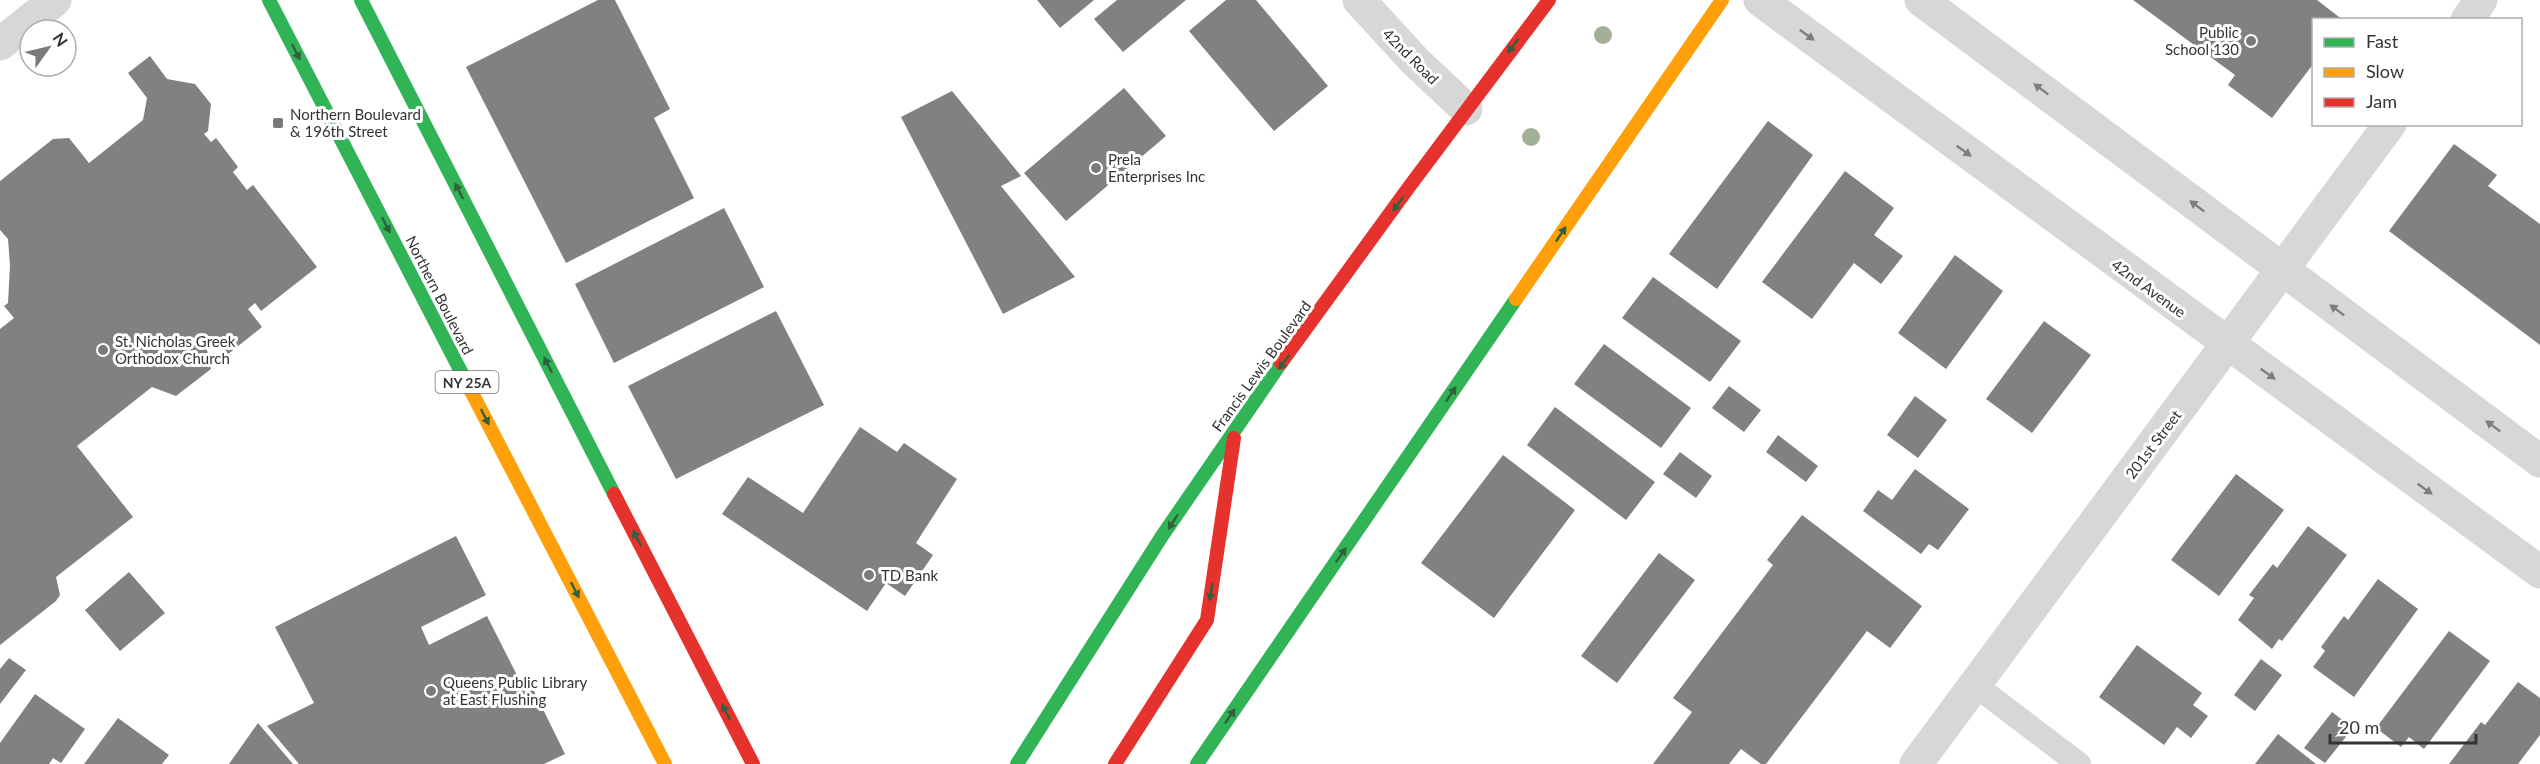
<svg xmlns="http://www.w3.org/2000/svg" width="2540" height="764" font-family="Lato,sans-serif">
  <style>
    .building { fill: #818181 }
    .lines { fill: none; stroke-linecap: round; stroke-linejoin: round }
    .lane { stroke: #d7d7d7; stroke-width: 24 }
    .street { stroke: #d7d7d7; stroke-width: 33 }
    .fast { stroke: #30b455; stroke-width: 14 }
    .slow { stroke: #ff9f0a; stroke-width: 14 }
    .jam { stroke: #e5322d; stroke-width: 14 }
    .tree { fill: #a2b095 }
    .oneway { fill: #7d7d7d }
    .oneway2 { fill: #32603f }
    .poi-dot { fill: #7a7a7a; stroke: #fff; stroke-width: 2 }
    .labels { text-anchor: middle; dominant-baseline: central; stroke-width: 6; stroke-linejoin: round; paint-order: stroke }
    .shield { fill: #fff; stroke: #707070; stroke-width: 1.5 }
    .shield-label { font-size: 14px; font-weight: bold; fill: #333 }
    .poi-label { font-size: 15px; fill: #333; stroke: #fff; text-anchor: start }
    .street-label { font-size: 15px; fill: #333; stroke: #fff }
  </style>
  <rect width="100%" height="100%" fill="#fff"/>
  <path class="building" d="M598,0H615L668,105L670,109L654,118L694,198L566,263L466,67Z
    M1037,0H1094L1060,28Z
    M1117,0H1186L1123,52L1094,19Z
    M1226,0H1256L1328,86L1274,131L1189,31Z
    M2133,0H2317L2343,20H2314V63L2272,118L2228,85L2235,75Z
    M150,56L167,79L195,84L211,104L208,131L204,134L211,142L216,138L238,167L233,172L247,190L253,185L317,267L261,311L255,303L248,309L262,327L227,355L214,339L206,345L211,369L176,396L152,387L77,446L133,517L56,577L60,595L56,601L0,645V329L14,318L4,306L8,303L10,265L8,239L0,230V181L53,139L69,138L89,163L143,120L147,98L128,73Z
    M1124,88L1166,136L1066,221L1024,173Z
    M952,91L1021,176L1001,186L1075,277L1003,314L901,117Z
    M1768,121L1813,155L1717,289L1669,254Z
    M2454,144L2497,175L2488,186L2540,224V345L2389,231Z
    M1845,171L1894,208L1874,235L1903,256L1881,284L1854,263L1812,319L1762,282Z
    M724,208L764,287L614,363L575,284Z
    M1955,255L2003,291L1946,369L1898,333Z
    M1653,277L1741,341L1710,382L1622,318Z
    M776,311L824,405L676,479L628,386Z
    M2044,321L2091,355L2032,433L1986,399Z
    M1604,344L1691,408L1661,448L1574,384Z
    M1729,386L1761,410L1744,432L1712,408Z
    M1915,396L1947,420L1918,458L1887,435Z
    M1555,407L1655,482L1626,520L1527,445Z
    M860,427L897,452L904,443L957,479L916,543L933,555L905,596L886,583L867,611L722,514L748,477L803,513Z
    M1778,435L1818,466L1806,482L1766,452Z
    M1680,452L1712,476L1696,498L1663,474Z
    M1503,455L1575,510L1494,618L1421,563Z
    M1915,469L1969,509L1938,550L1929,544L1921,554L1863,511L1878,490L1892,500Z
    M2236,474L2284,510L2219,596L2171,560Z
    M1802,515L1922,606L1890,648L1867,631L1766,764H1761L1741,749L1729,764H1653L1692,712L1673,698L1773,565L1767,560Z
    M2308,526L2347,555L2282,641L2279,639L2272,649L2238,620L2254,598L2249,595L2273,564L2277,568Z
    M456,536L486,595L421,627L429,645L487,616L526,693L533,689L565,754L544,764H299L267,726L314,703L275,627Z
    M1659,553L1695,580L1617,683L1581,656Z
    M129,572L165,613L120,651L85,610Z
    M2378,579L2418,609L2354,697L2313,667L2325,651L2321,647L2344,616L2348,620Z
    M2449,631L2490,661L2424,749L2409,737L2401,747L2376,728Z
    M2137,645L2202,693L2193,705L2208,716L2191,738L2177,727L2164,745L2099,697Z
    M9,658L26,670L0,704V669Z
    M2261,659L2282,675L2255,711L2234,695Z
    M2518,682L2540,698V735L2518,764H2449L2481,722L2485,725Z
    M35,694L85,729L61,763L53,758L49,764H0V743Z
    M2332,712L2353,728L2325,763L2304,748Z
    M118,718L169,755L162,764H84Z
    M258,723L293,764H229Z
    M2278,734L2316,764H2255Z"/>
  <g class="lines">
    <path class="lane" d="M1975,685L2079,764"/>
    <path class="street" d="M1359,0L1415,61L1466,109
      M1760,0L2540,572
      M1921,0L2540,461
      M2467,20L2481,0
      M0,44L55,0
      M1916,764L2390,124"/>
    <path class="fast" d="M269,0L471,391
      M361,0L614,494
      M1017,764L1162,536L1281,363
      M1197,764L1516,299"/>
    <path class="slow" d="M1516,299L1722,0
      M471,391L665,764"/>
    <path class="jam" d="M1281,363L1409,187L1549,0
      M614,494L753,764
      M1115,764L1207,620L1234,438"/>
  </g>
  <g class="tree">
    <circle cx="1603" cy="35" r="9"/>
    <circle cx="1531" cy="137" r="9"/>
  </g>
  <defs><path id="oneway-solid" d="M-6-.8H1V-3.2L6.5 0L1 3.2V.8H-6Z" transform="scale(1.5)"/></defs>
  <g class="oneway">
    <use href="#oneway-solid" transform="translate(1807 35) rotate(36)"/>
    <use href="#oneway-solid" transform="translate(2041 89) rotate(-143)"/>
    <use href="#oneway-solid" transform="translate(1964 151) rotate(36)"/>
    <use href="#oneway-solid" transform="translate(2197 206) rotate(-143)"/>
    <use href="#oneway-solid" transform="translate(2337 310) rotate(-143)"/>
    <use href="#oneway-solid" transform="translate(2268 374) rotate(36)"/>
    <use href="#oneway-solid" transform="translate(2493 426) rotate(-143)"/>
    <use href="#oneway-solid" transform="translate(2425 489) rotate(36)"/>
  </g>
  <g class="oneway2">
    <use href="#oneway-solid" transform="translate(1513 46) rotate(127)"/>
    <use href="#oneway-solid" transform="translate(296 52) rotate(63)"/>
    <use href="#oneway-solid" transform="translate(459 191) rotate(-117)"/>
    <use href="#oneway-solid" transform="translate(1398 204) rotate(126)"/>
    <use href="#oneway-solid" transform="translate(386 225) rotate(63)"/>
    <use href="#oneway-solid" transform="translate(1561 234) rotate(-56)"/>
    <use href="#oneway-solid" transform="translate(1284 362) rotate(126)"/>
    <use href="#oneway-solid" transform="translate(548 365) rotate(-117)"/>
    <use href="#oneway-solid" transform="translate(1451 394) rotate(-56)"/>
    <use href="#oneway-solid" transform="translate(485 417) rotate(63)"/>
    <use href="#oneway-solid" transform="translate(1173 522) rotate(123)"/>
    <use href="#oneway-solid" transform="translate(637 538) rotate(-117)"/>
    <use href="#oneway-solid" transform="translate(1341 555) rotate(-55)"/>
    <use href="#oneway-solid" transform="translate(575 590) rotate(63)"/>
    <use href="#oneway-solid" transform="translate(1211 592) rotate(99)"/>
    <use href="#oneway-solid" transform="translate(726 712) rotate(-117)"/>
    <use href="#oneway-solid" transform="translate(1230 716) rotate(-56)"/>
  </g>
  <g class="poi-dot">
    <circle cx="2251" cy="41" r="6"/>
    <rect x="272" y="117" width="12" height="12" rx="3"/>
    <circle cx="1096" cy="168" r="6"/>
    <circle cx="103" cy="350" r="6"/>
    <circle cx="869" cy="575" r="6"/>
    <circle cx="431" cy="691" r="6"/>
  </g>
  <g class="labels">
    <rect class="shield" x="435.5" y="371" width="63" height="22" rx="4.5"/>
    <g class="shield-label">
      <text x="467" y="382">NY 25A</text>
    </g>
    <g class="poi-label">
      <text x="2239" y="32" text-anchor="end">Public<tspan x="2239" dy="17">School 130</tspan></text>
      <text x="290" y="114">Northern Boulevard<tspan x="290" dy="17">&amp; 196th Street</tspan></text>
      <text x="1108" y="159">Prela<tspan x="1108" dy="17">Enterprises Inc</tspan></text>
      <text x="115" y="341">St. Nicholas Greek<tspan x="115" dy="17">Orthodox Church</tspan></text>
      <text x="881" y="575">TD Bank</text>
      <text x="443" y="682">Queens Public Library<tspan x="443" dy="17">at East Flushing</tspan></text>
    </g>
    <g class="street-label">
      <text transform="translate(1411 56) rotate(45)">42nd Road</text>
      <text transform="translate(2149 288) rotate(36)">42nd Avenue</text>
      <text transform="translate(440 295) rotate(63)">Northern Boulevard</text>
      <text transform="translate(1261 366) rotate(-54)">Francis Lewis Boulevard</text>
      <text transform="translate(2153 444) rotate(-53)">201st Street</text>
    </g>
  </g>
  <rect x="2312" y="18" width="210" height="108" fill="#ffffff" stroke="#adadad" stroke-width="1.5"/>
  <rect x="2324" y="38" width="30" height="9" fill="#30b455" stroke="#adadad" stroke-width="1.5"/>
  <text x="2366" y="48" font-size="18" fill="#333333">Fast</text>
  <rect x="2324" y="68" width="30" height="9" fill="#ff9f0a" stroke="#adadad" stroke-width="1.5"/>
  <text x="2366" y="78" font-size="18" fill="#333333">Slow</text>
  <rect x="2324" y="98" width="30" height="9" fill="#e5322d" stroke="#adadad" stroke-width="1.5"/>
  <text x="2366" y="108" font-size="18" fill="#333333">Jam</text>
  <g transform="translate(48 48) rotate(56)"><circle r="28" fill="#ffffff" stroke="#adadad" stroke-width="1.5"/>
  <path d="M0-4.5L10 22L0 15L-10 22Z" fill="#7a7a7a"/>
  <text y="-9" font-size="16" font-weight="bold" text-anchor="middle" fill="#333333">N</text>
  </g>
  <path d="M2330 734v9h146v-9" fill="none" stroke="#333333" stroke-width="3"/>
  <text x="2339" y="734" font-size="18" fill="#333333" stroke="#ffffff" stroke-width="4.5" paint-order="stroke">20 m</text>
</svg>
